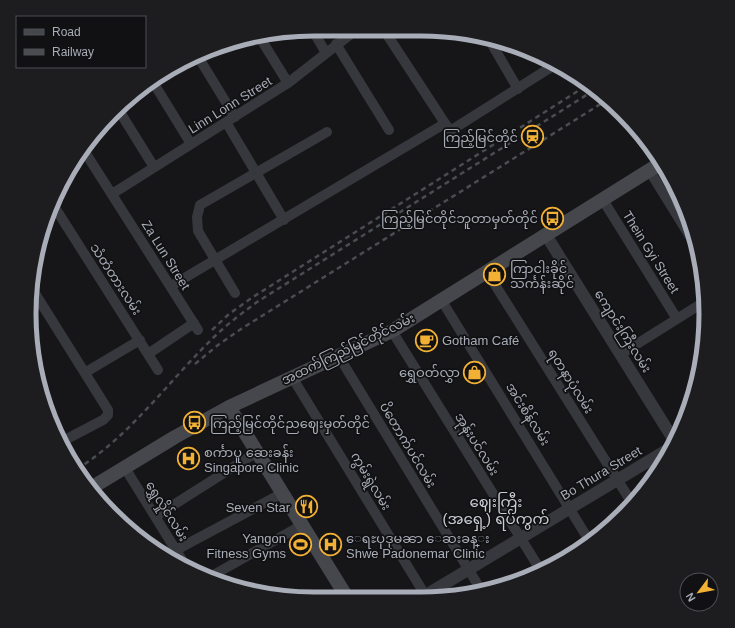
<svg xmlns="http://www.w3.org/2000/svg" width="735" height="628" font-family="Helvetica,'Noto Sans Myanmar',sans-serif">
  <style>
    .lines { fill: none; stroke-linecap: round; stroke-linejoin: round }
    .minor { stroke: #37383d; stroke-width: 10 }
    .tertiary { stroke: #37383d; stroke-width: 12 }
    .secondary { stroke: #45474d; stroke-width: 14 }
    .rail { stroke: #4a4c52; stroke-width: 2.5; stroke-dasharray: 5 4; stroke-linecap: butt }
    .labels { text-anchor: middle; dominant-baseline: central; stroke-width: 3.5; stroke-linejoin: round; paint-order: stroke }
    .street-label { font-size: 13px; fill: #a8adb8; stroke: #111113 }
    .poi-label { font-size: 13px; fill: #a8adb8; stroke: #111113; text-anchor: end }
    .quarter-label { font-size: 15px; fill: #c9ccd4; stroke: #111113 }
    .rim { fill: none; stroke: #a8adb8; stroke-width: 5 }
  </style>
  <rect width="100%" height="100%" fill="#161618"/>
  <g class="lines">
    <path class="minor" d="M312,29L326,53
      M384,30L450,131L556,64
      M259,36L288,83
      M490,41L518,89
      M336,44L389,130
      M197,55L235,117
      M153,82L191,144
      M118,109L154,167
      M226,122L284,220
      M83,149L198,330
      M649,170L696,246
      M112,194L288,83L356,30
      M603,200L677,319
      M52,203L158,370
      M487,272L632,503
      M171,286L444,124
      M31,287L108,410V415L103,420L61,442
      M235,293L198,231L197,217L200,205L327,132
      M442,301L590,542
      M392,331L541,571
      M148,354L194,323
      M621,354L704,302
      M338,355L481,590
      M86,372L140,340
      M292,377L427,598
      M125,468L187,568
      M156,516L257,452
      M176,550L283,493
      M208,578L302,525"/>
    <path class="tertiary" d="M546,235L675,442
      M421,598L672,447"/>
    <path class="secondary" d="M229,407L348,599
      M91,488L175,437L229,407L392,331L661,163"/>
    <path class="rail" d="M212,330L229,314L253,297L589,84
      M195,364L218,345L241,329L607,100
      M77,469C130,436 168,382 212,339C226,325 241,314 257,302L596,89"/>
  </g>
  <defs>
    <symbol id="station-ring" viewBox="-11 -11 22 22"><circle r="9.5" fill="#111113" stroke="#f2b134" stroke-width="1.5"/><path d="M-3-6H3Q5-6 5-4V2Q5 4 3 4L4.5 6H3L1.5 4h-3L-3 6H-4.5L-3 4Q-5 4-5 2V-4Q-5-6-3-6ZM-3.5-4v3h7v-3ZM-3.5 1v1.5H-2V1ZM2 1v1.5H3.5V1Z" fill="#f2b134"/></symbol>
    <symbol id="bus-ring" viewBox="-11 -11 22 22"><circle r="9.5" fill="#111113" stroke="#f2b134" stroke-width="1.5"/><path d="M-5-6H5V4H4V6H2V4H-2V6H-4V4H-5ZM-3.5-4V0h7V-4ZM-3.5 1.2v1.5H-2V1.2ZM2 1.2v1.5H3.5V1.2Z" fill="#f2b134"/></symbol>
    <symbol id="shop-ring" viewBox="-11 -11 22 22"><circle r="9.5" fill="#111113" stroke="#f2b134" stroke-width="1.5"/><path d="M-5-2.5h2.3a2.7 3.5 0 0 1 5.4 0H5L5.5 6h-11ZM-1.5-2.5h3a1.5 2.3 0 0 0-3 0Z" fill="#f2b134"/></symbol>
    <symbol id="cafe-ring" viewBox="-11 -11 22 22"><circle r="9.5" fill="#111113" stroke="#f2b134" stroke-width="1.5"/><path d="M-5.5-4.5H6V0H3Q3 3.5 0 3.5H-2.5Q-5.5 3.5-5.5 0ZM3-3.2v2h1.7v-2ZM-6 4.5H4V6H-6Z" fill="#f2b134"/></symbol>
    <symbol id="hospital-ring" viewBox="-11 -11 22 22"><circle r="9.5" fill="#111113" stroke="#f2b134" stroke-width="1.5"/><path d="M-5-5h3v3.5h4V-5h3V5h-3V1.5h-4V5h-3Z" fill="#f2b134"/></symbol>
    <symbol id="restaurant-ring" viewBox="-11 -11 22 22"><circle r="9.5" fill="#111113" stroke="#f2b134" stroke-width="1.5"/><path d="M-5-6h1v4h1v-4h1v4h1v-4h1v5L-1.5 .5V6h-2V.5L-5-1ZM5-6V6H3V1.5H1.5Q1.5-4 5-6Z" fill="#f2b134"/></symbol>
    <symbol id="stadium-ring" viewBox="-11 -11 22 22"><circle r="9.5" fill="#111113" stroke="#f2b134" stroke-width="1.5"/><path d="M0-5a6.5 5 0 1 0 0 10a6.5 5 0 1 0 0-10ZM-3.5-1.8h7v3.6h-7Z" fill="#f2b134"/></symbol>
  </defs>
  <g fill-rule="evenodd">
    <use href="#station-ring" x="520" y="124" width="25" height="25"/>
    <use href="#bus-ring" x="540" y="206" width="25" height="25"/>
    <use href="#shop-ring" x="482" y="262" width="25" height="25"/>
    <use href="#cafe-ring" x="414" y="328" width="25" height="25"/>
    <use href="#shop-ring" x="462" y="360" width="25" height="25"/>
    <use href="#bus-ring" x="182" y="410" width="25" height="25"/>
    <use href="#hospital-ring" x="176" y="446" width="25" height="25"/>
    <use href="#restaurant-ring" x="294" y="494" width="25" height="25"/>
    <use href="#stadium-ring" x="288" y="532" width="25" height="25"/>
    <use href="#hospital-ring" x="318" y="532" width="25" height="25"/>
  </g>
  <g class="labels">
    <g class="street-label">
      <text transform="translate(230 105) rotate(-32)">Linn Lonn Street</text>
      <text transform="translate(651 252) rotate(58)">Thein Gyi Street</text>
      <text transform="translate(166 255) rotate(58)">Za Lun Street</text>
      <text transform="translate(116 279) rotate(57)">သံတံတားလမ်း</text>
      <text transform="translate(623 331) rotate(58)">ကျောင်းကြီးလမ်း</text>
      <text transform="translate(348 349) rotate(-26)">အထက်ကြည်မြင်တိုင်လမ်း</text>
      <text transform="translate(571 381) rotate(58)">ရတနာပုံလမ်း</text>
      <text transform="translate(528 414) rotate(58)">အင်းစိန်လမ်း</text>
      <text transform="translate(477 444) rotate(58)">အုန်းပင်လမ်း</text>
      <text transform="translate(408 445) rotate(59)">ပိတောက်ပင်လမ်း</text>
      <text transform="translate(601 473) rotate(-31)">Bo Thura Street</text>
      <text transform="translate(371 481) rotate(59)">ကွမ်းရွဲလမ်း</text>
      <text transform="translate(167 511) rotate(58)">ရွှေလှိုင်လမ်း</text>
    </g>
    <g class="poi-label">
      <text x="518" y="137">ကြည့်မြင်တိုင်</text>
      <text x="538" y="218">ကြည့်မြင်တိုင်ဘူတာမှတ်တိုင်</text>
      <text x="510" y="268" text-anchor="start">ကြာငါးခိုင်<tspan x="510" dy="15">သင်္ကန်းဆိုင်</tspan></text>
      <text x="442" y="340" text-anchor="start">Gotham Café</text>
      <text x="460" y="372">ရွှေဝတ်လွှာ</text>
      <text x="210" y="423" text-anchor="start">ကြည့်မြင်တိုင်ညဈေးမှတ်တိုင်</text>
      <text x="204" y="452" text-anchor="start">စင်္ကာပူ ဆေးခန်း<tspan x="204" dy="15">Singapore Clinic</tspan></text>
      <text x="290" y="507">Seven Star</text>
      <text x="286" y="538">Yangon<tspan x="286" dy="15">Fitness Gyms</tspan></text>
      <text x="346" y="538" text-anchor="start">ေရႊပုဒုမၼာ ေဆးခန္း<tspan x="346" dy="15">Shwe Padonemar Clinic</tspan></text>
    </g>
    <g class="quarter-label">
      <text x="496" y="501">ဈေးကြီး<tspan x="496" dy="17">(အရှေ့) ရပ်ကွက်</tspan></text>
    </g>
  </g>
  <path d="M0 0H735V628H0ZM314 36H421A278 278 0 0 1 699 314V314A278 278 0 0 1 421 592H314A278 278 0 0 1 36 314V314A278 278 0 0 1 314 36Z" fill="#1d1d20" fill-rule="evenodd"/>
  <path class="rim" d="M314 36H421A278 278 0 0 1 699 314V314A278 278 0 0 1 421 592H314A278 278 0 0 1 36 314V314A278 278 0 0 1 314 36Z"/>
  <rect x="16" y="16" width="130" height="52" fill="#111113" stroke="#4d4f55"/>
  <rect x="24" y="29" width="20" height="6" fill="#45474d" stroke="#4d4f55"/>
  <text x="52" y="36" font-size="12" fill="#a8adb8">Road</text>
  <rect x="24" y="49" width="20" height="6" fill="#4a4c52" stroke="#4d4f55"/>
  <text x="52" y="56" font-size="12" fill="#a8adb8">Railway</text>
  <g transform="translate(699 592) rotate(238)"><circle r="19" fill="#111113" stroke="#4d4f55"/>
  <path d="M0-3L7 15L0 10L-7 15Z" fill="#f2b134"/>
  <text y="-6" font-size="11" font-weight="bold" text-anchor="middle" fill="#a8adb8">N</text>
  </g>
</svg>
